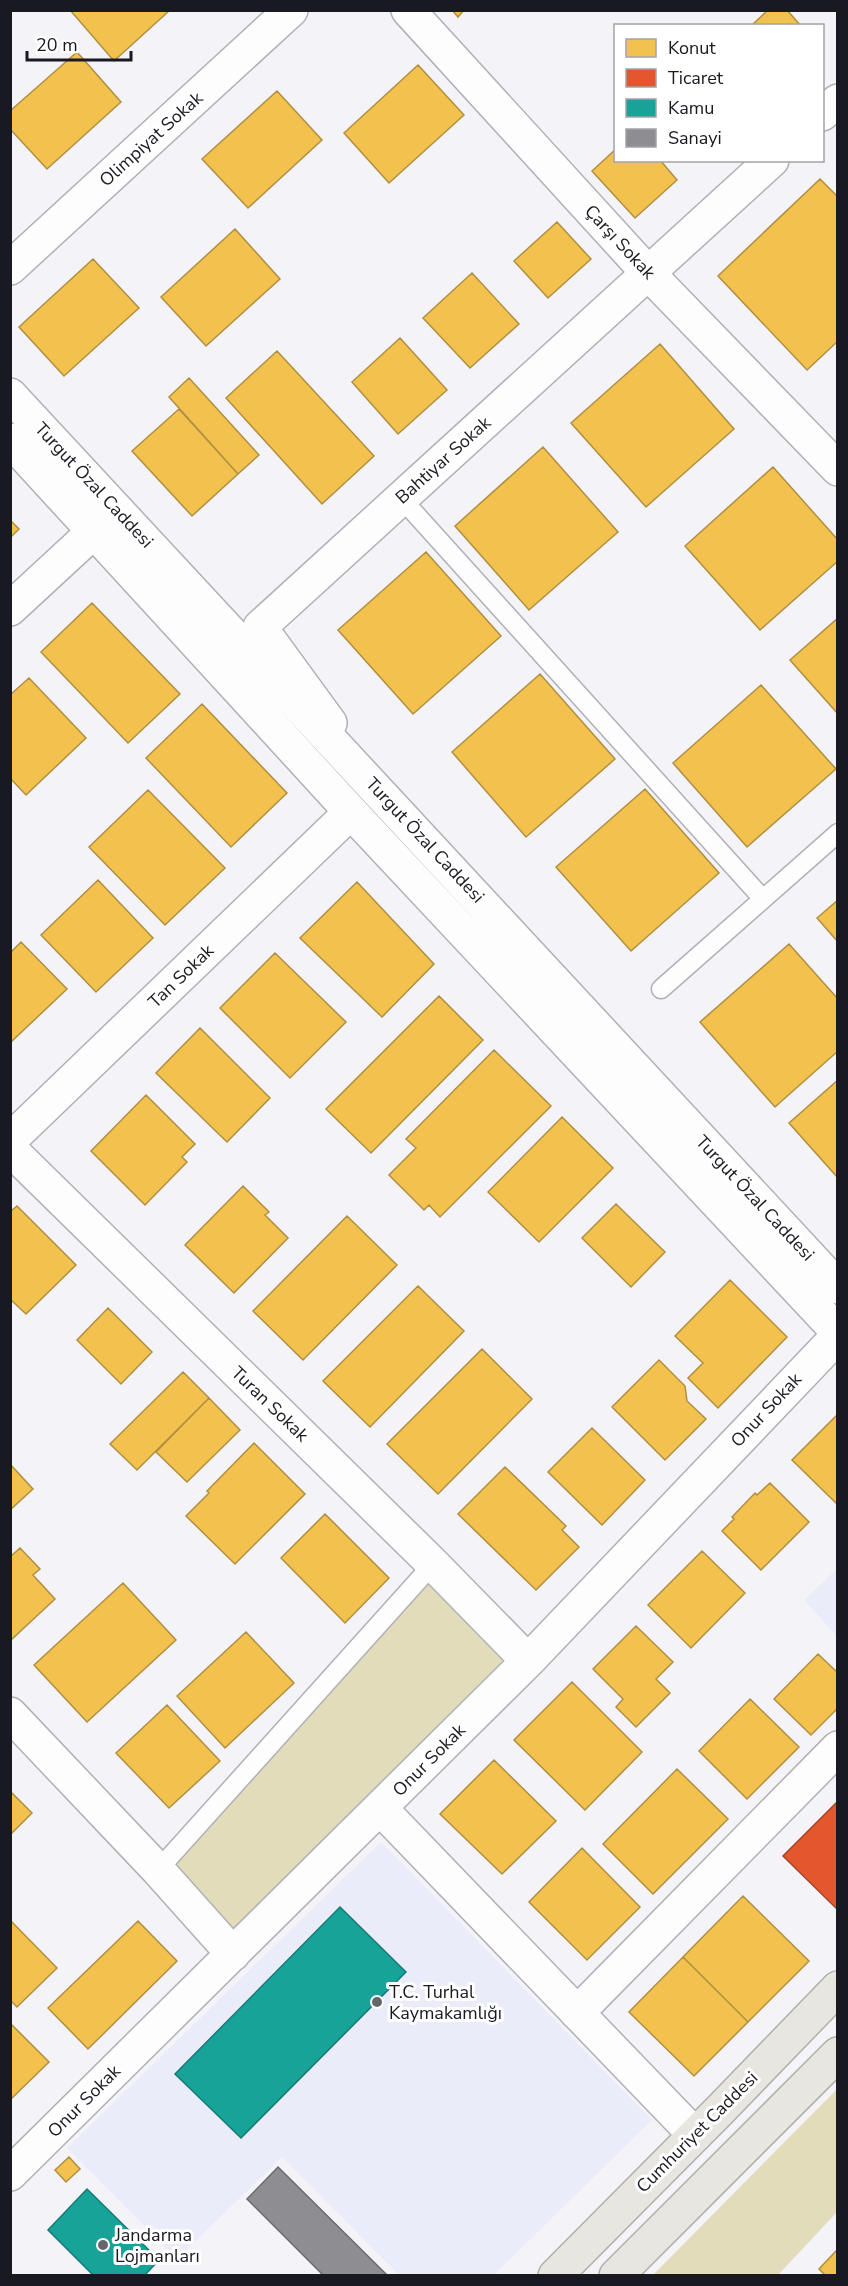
<svg xmlns="http://www.w3.org/2000/svg" width="848" height="2286" font-family="'Nunito Sans',sans-serif">
  <style>
    .built { fill: #ebecfa }
    .green { fill: #e2dcba }
    .homes { fill: #f2c14e; stroke: #b18f41; stroke-width: 1.5 }
    .shops { fill: #e4572e; stroke: #a7442a; stroke-width: 1.5 }
    .public { fill: #17a398; stroke: #187a75; stroke-width: 1.5 }
    .industry { fill: #8d8d92; stroke: #6a6a70; stroke-width: 1.5 }
    .lines { fill: none; stroke-linecap: round; stroke-linejoin: round }
    .service-casing { stroke: #b0b0b7; stroke-width: 21 }
    .minor-casing { stroke: #b0b0b7; stroke-width: 36 }
    .tertiary-casing { stroke: #b0b0b7; stroke-width: 36 }
    .trunk-casing { stroke: #b1afa8; stroke-width: 36 }
    .service { stroke: #fdfdfe; stroke-width: 18 }
    .minor { stroke: #fdfdfe; stroke-width: 33 }
    .tertiary { stroke: #fdfdfe; stroke-width: 33 }
    .trunk { stroke: #e8e6e0; stroke-width: 33 }
    .poi-dot { fill: #65656d; stroke: #fff; stroke-width: 2 }
    .labels { text-anchor: middle; dominant-baseline: central; stroke-width: 6; stroke-linejoin: round; paint-order: stroke }
    .street-label { font-size: 18px; fill: #191922; stroke: #fff }
    .poi-label { font-size: 18px; fill: #191922; stroke: #fff; text-anchor: start }
  </style>
  <rect width="100%" height="100%" fill="#f3f3f8"/>
  <path class="built" d="M837,1569V1636L804,1600Z
    M381,1842L652,2120L493,2276L399,2275L282,2157L177,2259L67,2148Z"/>
  <path class="green" d="M433,1564L528,1661L233,1954L158,1870Z
    M837,2089V2212L778,2275H653Z"/>
  <path class="homes" d="M70,10H170L114,61Z
    M452,10H464L458,17Z
    M768,10H787L801,26H751Z
    M77,52L121,102L47,169L10,129V111Z
    M418,65L464,115L389,183L344,133Z
    M277,91L322,140L248,208L202,159Z
    M616,149V160H660L677,180L635,218L592,171Z
    M820,179L838,197V341L807,370L718,276Z
    M557,222L591,259L548,298L514,261Z
    M235,229L280,279L206,346L161,297Z
    M93,259L139,308L64,376L19,327Z
    M472,273L519,324L470,368L423,318Z
    M400,338L447,390L398,434L352,382Z
    M660,344L734,429L646,507L571,423Z
    M277,351L374,456L322,504L226,398Z
    M189,378L259,455L238,474L169,397Z
    M179,409L238,474L192,516L132,451Z
    M543,447L618,532L529,610L455,526Z
    M773,467L838,540V561L760,630L685,546Z
    M10,520L19,529L10,538Z
    M426,552L501,636L413,714L338,630Z
    M92,603L180,694L128,743L41,652Z
    M838,618V714L790,660Z
    M540,674L615,759L526,837L452,752Z
    M29,678L86,738L26,795L10,778V695Z
    M761,685L836,769L747,847L673,763Z
    M202,704L287,793L231,847L146,758Z
    M645,789L719,873L631,951L556,867Z
    M148,790L225,868L165,925L89,847Z
    M98,880L153,938L96,992L41,935Z
    M357,882L434,964L382,1017L300,938Z
    M838,900V942L817,918Z
    M21,942L67,989L11,1042L10,953Z
    M789,944L838,999V1051L775,1107L700,1022Z
    M275,953L346,1022L290,1078L220,1008Z
    M439,996L483,1040L371,1153L326,1109Z
    M200,1028L270,1098L227,1142L156,1073Z
    M494,1050L551,1106L440,1217L429,1205L424,1210L389,1175L416,1148L406,1139Z
    M838,1080V1178L789,1123Z
    M146,1095L195,1144L182,1157L187,1162L145,1205L91,1151Z
    M562,1117L613,1168L539,1242L488,1192Z
    M243,1186L269,1212L265,1215L288,1238L234,1293L185,1245Z
    M616,1204L665,1252L631,1287L582,1238Z
    M17,1206L76,1265L26,1314L10,1299V1212Z
    M347,1216L397,1265L303,1360L253,1311Z
    M730,1280L787,1337L718,1408L688,1378L703,1363L675,1336Z
    M418,1286L464,1331L370,1427L323,1381Z
    M108,1308L152,1352L121,1384L77,1340Z
    M482,1349L532,1399L438,1494L387,1444Z
    M659,1360L685,1386L687,1401L706,1419L665,1460L612,1407Z
    M183,1372L209,1398L137,1470L110,1444Z
    M209,1398L240,1430L187,1482L156,1452Z
    M837,1415H838V1505L792,1460Z
    M592,1428L645,1480L602,1525L548,1472Z
    M254,1443L305,1494L235,1564L186,1516L209,1493L207,1491Z
    M10,1464L33,1489L10,1510Z
    M505,1467L566,1526L562,1530L579,1547L536,1590L458,1514Z
    M770,1483L809,1522L761,1570L722,1531L734,1519L732,1517L755,1493L757,1495Z
    M325,1514L389,1578L345,1623L281,1558Z
    M20,1548L40,1569L33,1575L55,1599L11,1640L10,1557Z
    M702,1551L745,1593L691,1648L648,1605Z
    M123,1583L176,1640L87,1722L34,1665Z
    M636,1626L673,1662L656,1679L670,1693L636,1727L616,1707L623,1699L593,1669Z
    M246,1632L294,1683L225,1748L177,1696Z
    M818,1654L838,1673V1708L811,1735L774,1699Z
    M572,1682L642,1752L585,1810L514,1740Z
    M750,1699L799,1747L747,1799L699,1751Z
    M167,1705L220,1761L169,1808L116,1753Z
    M494,1760L556,1821L502,1874L440,1814Z
    M677,1769L728,1819L653,1894L603,1844Z
    M10,1791L32,1813L10,1835Z
    M582,1848L640,1907L587,1960L529,1902Z
    M743,1896L809,1961L748,2022L683,1957Z
    M10,1920L57,1968L17,2007L10,2000Z
    M138,1921L177,1961L88,2049L48,2008Z
    M683,1957L748,2022L694,2076L629,2012Z
    M10,2023L49,2062L10,2100Z
    M69,2157L80,2169L66,2182L55,2170Z
    M838,2249V2276H826L819,2269Z"/>
  <path class="shops" d="M838,1801V1910L783,1856Z"/>
  <path class="public" d="M340,1907L406,1972L241,2138L175,2074Z
    M87,2189L159,2260L144,2276H94L48,2230Z"/>
  <path class="industry" d="M278,2167L388,2276H324L247,2199Z"/>
  <g class="lines">
    <defs>
      <path id="service" d="M401,498L763,899
        M661,989L838,833
        M158,1870L433,1564"/>
      <path id="minor" d="M408,10L648,273L838,469
        M822,114L838,101
        M10,268L291,10
        M10,609L116,511
        M330,723L260,627L772,160
        M10,1140L351,812
        M10,1149L433,1564L528,1661
        M10,1714L158,1870L233,1954
        M380,1808L695,2135
        M577,2013L838,1748
        M10,2174L528,1661L838,1336"/>
      <path id="tertiary" d="M10,395L838,1287
        M10,440L351,812L838,1332"/>
      <path id="trunk" d="M555,2276L720,2110L838,1988
        M616,2276L838,2054"/>
    </defs>
    <use href="#service" class="service-casing"/>
    <use href="#minor" class="minor-casing"/>
    <use href="#tertiary" class="tertiary-casing"/>
    <use href="#trunk" class="trunk-casing"/>
    <use href="#service" class="service"/>
    <use href="#minor" class="minor"/>
    <use href="#tertiary" class="tertiary"/>
    <use href="#trunk" class="trunk"/>
  </g>
  <g class="poi-dot">
    <circle cx="377" cy="2002" r="6"/>
    <circle cx="103" cy="2245" r="6"/>
  </g>
  <g class="labels">
    <g class="street-label">
      <text transform="translate(151 139) rotate(-42)">Olimpiyat Sokak</text>
      <text transform="translate(620 242) rotate(47)">Çarşı Sokak</text>
      <text transform="translate(443 460) rotate(-42)">Bahtiyar Sokak</text>
      <text transform="translate(94 485) rotate(47)">Turgut Özal Caddesi</text>
      <text transform="translate(425 840) rotate(47)">Turgut Özal Caddesi</text>
      <text transform="translate(181 976) rotate(-44)">Tan Sokak</text>
      <text transform="translate(755 1198) rotate(47)">Turgut Özal Caddesi</text>
      <text transform="translate(270 1404) rotate(44)">Turan Sokak</text>
      <text transform="translate(766 1410) rotate(-47)">Onur Sokak</text>
      <text transform="translate(429 1760) rotate(-45)">Onur Sokak</text>
      <text transform="translate(84 2101) rotate(-45)">Onur Sokak</text>
      <text transform="translate(697 2132) rotate(-45)">Cumhuriyet Caddesi</text>
    </g>
    <g class="poi-label">
      <text x="389" y="1992">T.C. Turhal<tspan x="389" dy="21">Kaymakamlığı</tspan></text>
      <text x="115" y="2235">Jandarma<tspan x="115" dy="21">Lojmanları</tspan></text>
    </g>
  </g>
  <rect width="848" height="2286" fill="none" stroke="#191922" stroke-width="24"/>
  <rect x="614" y="24" width="210" height="138" fill="#ffffff" stroke="#a3a3a7" stroke-width="1.5"/>
  <rect x="626" y="39" width="30" height="18" fill="#f2c14e" stroke="#a3a3a7" stroke-width="1.5"/>
  <text x="668" y="54" font-size="18" fill="#191922">Konut</text>
  <rect x="626" y="69" width="30" height="18" fill="#e4572e" stroke="#a3a3a7" stroke-width="1.5"/>
  <text x="668" y="84" font-size="18" fill="#191922">Ticaret</text>
  <rect x="626" y="99" width="30" height="18" fill="#17a398" stroke="#a3a3a7" stroke-width="1.5"/>
  <text x="668" y="114" font-size="18" fill="#191922">Kamu</text>
  <rect x="626" y="129" width="30" height="18" fill="#8d8d92" stroke="#a3a3a7" stroke-width="1.5"/>
  <text x="668" y="144" font-size="18" fill="#191922">Sanayi</text>
  <path d="M27 51v9h104v-9" fill="none" stroke="#191922" stroke-width="3"/>
  <text x="36" y="51" font-size="18" fill="#191922" stroke="#ffffff" stroke-width="4.5" paint-order="stroke">20 m</text>
</svg>
